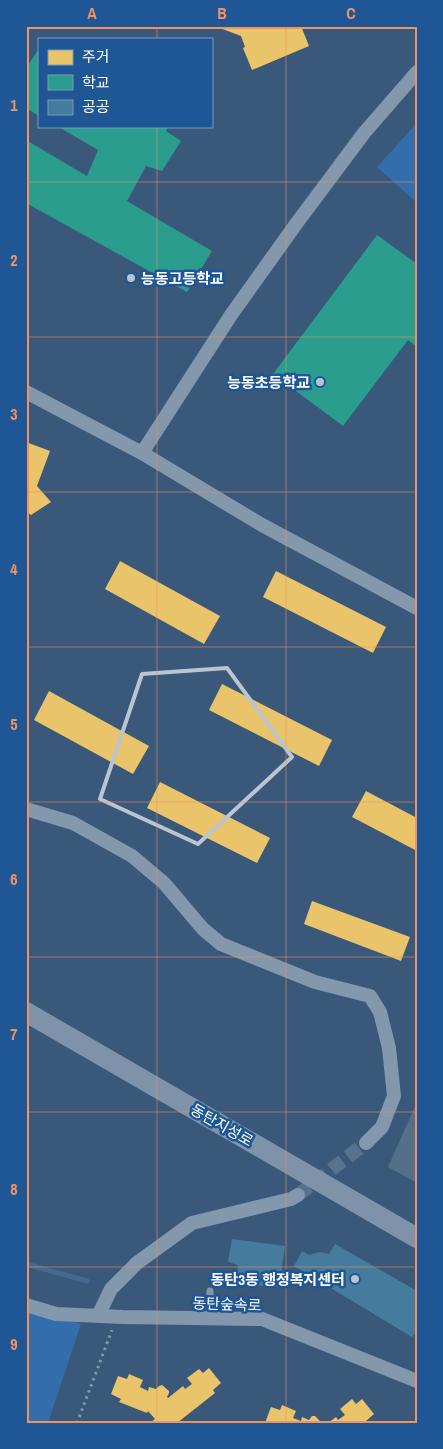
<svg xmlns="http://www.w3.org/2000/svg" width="443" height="1449" font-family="'Archivo Narrow','Noto Sans KR',sans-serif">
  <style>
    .green { fill: #346dab }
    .homes { fill: #e9c46a }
    .schools { fill: #2a9d8f }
    .public { fill: #457b9d }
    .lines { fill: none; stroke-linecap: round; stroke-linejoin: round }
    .stream { stroke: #446995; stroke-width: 5 }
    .building { fill: #566f89 }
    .street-tunnel { stroke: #58718e; stroke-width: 14; stroke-dasharray: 14 7; stroke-linecap: butt }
    .path { stroke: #8397ad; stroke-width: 3; stroke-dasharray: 2.5 4; stroke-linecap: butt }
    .lane { stroke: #8397ad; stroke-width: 7 }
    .street { stroke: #8397ad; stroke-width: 14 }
    .secondary { stroke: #7e93a9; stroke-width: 20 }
    .marked { fill: none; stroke: #bac5d0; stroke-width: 4; stroke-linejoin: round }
    .grid { fill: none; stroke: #f09361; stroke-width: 1; stroke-opacity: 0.55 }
    .poi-dot { fill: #bac5d0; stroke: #1f5695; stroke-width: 2 }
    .labels { text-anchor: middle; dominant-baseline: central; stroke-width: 5; stroke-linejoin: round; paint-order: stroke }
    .poi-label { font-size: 15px; font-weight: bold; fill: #fff; stroke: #1f5695; text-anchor: end }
    .street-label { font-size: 15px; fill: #fff; stroke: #1f5695 }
    .neatline { fill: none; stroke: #f09361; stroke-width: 2 }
    .grid-label { font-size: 16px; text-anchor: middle; font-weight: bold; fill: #f09361 }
  </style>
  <rect width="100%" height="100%" fill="#3a587a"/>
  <path class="green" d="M417,123V203L377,167Z
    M26,1307L56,1314L81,1324L48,1423H26Z"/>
  <path class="homes" d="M220,26H301L309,46L252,70L243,48L245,47L241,36L220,28Z
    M26,442L50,451L37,486L51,502L31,515L26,511Z
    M120,561L220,616L204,644L105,589Z
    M276,571L386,627L373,653L263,597Z
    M222,684L332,740L319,766L209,710Z
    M49,691L149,746L133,774L34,720Z
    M160,782L270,838L257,863L147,808Z
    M366,791L417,818V851L352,817Z
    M312,901L410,937L401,961L304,924Z
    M209,1368L221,1383L213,1390L215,1393L177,1423H150L155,1419L148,1411L147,1413L119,1402L121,1399L111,1394L118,1376L127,1379L129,1374L143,1380L140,1387L148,1391L149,1387L156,1389L159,1386L162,1385L169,1391V1393L167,1397L168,1398L183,1386L185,1389L192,1384L187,1378L199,1369L203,1373Z
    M352,1399L356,1404L362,1399L374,1414L366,1421L368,1423H328L336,1417L338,1420L345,1415L340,1409Z
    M282,1405L296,1411L293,1418L301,1421L302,1417L309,1420L312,1416H315L322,1423H265L271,1407L280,1410Z"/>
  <path class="schools" d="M38,50H39V116L26,108V68Z
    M57,126H169L166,131L181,141L162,171L146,166L127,201L212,251L187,292L26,203V140L87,176L98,150Z
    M377,235L417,264V347L408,340L343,426L273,374Z"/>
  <path class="public" d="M232,1239L285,1246L279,1287L235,1284L238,1265L228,1262Z
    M335,1244L417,1291V1331L412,1337L294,1266L302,1251L309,1255L320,1252L329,1254Z"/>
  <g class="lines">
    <path class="stream" d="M26,1264L87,1281"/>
  </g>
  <path class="building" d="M417,1102V1183L388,1167Z"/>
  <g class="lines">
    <path class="street-tunnel" d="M298,1195L366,1143"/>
    <path class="path" d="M77,1423L112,1330"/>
    <path class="lane" d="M210,1318V1291"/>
    <path class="street" d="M26,392L142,453L262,525L417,608
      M142,453L231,315L296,224L364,133L417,72
      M26,809L73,823L132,856L164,883L203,929L221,944L315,982L370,996L380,1012L389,1048L394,1096L382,1127L366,1143
      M26,1305L56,1314L123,1317L262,1319L417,1381
      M98,1316L111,1289L137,1263L192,1223L291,1199L298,1195"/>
    <path class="secondary" d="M26,1012L417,1238"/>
  </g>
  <path class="marked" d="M227,668L292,757L198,844L100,799L142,674Z"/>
  <path class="grid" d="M157,26V39M286,26V1423M157,126V1423M26,182H417M26,337H417M26,492H417M26,647H417M26,802H417M26,957H417M26,1112H417M26,1267H417"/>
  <g class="poi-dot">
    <circle cx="131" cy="278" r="5"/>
    <circle cx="320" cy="382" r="5"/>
    <circle cx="355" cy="1279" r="5"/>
  </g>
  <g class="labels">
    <g class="poi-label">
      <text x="141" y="278" text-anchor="start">능동고등학교</text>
      <text x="310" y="382">능동초등학교</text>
      <text x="345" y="1279">동탄3동 행정복지센터</text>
    </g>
    <g class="street-label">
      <text transform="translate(222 1125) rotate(30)">동탄지성로</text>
      <text transform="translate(227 1304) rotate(2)">동탄숲속로</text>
    </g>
  </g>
  <rect width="443" height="1449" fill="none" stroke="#1f5695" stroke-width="55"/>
  <rect x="38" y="38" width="175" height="90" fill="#1f5695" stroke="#799abf"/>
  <rect x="48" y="50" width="25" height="15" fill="#e9c46a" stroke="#799abf"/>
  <text x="82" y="62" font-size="15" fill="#ffffff">주거</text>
  <rect x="48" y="75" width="25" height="15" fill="#2a9d8f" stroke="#799abf"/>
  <text x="82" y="88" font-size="15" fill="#ffffff">학교</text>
  <rect x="48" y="100" width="25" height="15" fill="#457b9d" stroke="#799abf"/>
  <text x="82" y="112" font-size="15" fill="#ffffff">공공</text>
  <rect x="28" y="28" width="388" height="1394" class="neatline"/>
  <g class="grid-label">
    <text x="92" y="19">A</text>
    <text x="222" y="19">B</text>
    <text x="351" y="19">C</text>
    <text x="14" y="111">1</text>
    <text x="14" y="266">2</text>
    <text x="14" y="420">3</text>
    <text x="14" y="575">4</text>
    <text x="14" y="730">5</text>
    <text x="14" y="885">6</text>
    <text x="14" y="1040">7</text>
    <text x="14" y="1195">8</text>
    <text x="14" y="1350">9</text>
  </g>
</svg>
